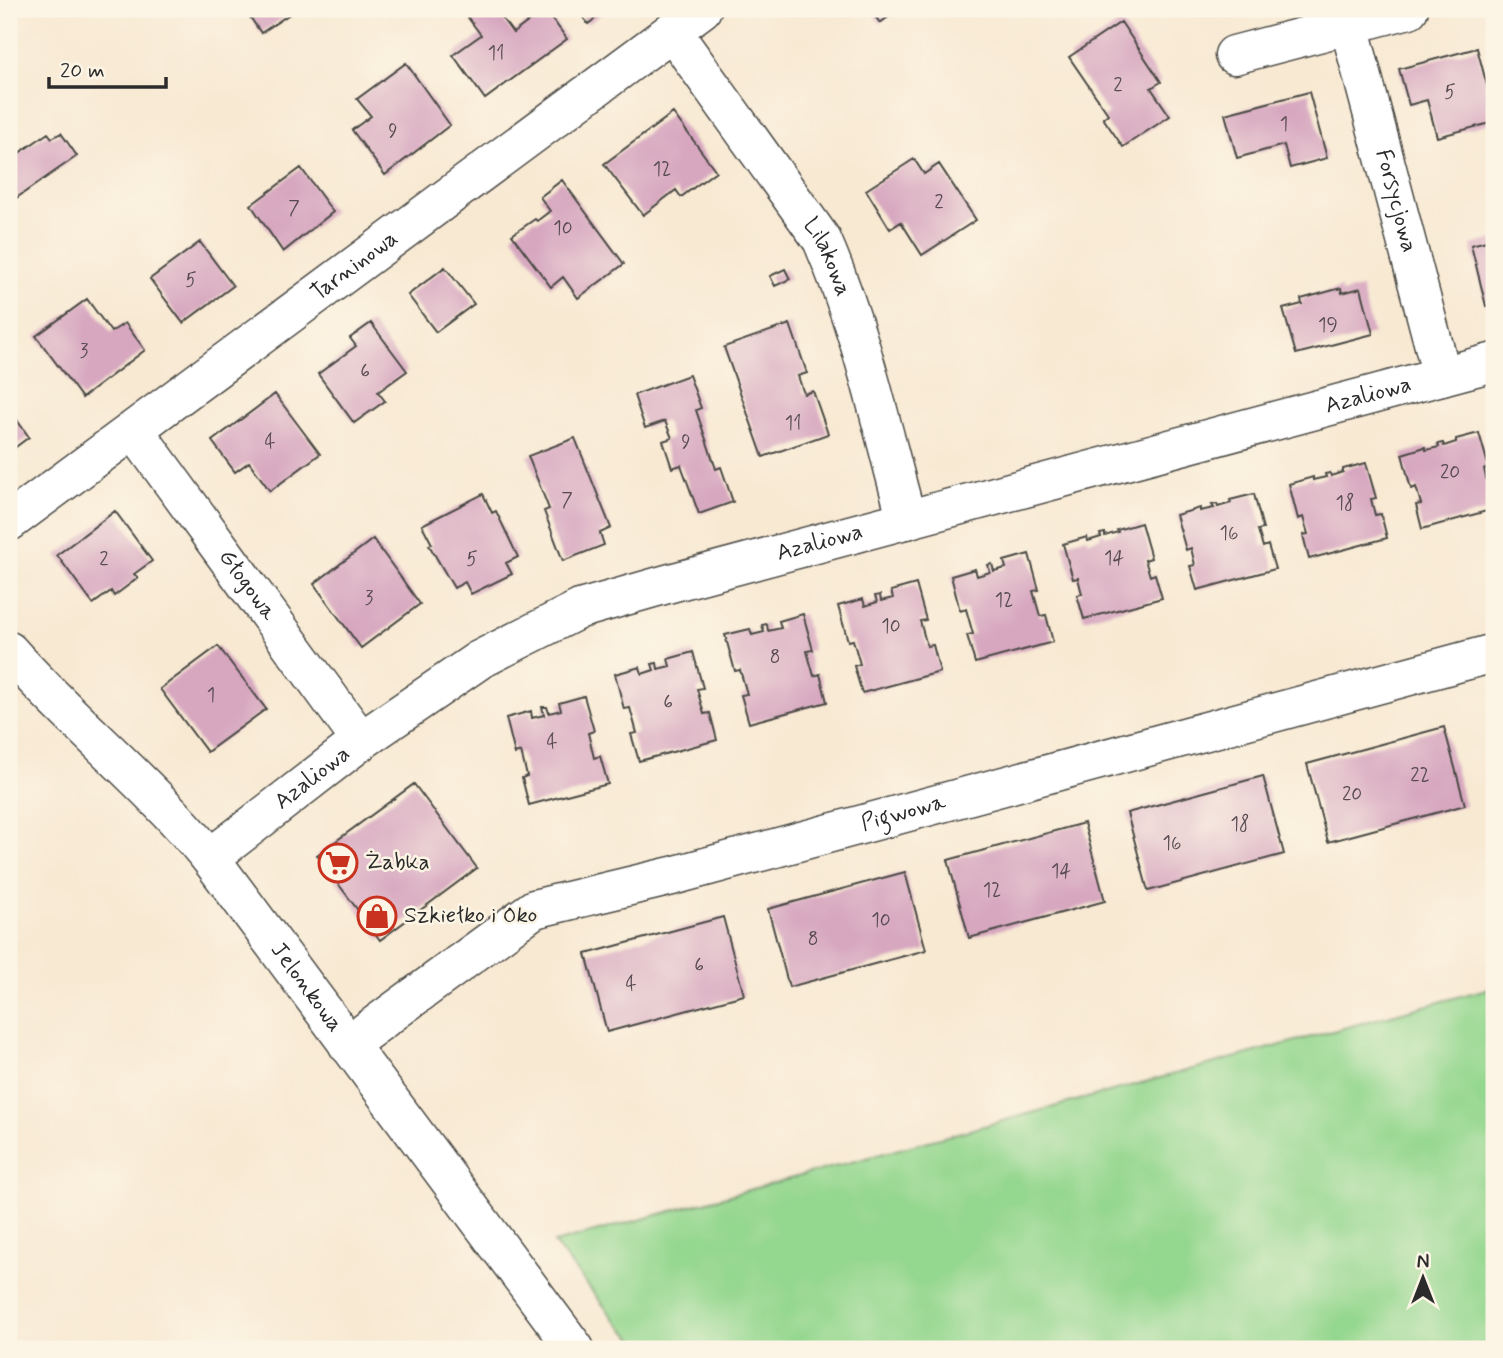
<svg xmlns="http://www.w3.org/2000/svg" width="1503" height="1358" font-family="Mynerve,sans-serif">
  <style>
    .green { fill: #94d78f; stroke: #60815d; stroke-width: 2 }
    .building { fill: #d7a7c0 }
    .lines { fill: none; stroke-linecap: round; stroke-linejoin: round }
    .minor-casing { stroke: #4a4844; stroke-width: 41 }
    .minor { stroke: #fff; stroke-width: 38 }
    .labels { text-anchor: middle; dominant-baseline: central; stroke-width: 5; stroke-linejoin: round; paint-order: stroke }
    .number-label { font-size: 19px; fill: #564a50 }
    .street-label { font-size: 23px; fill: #2b2b2b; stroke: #fcf5e5 }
    .poi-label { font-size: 23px; fill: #2b2b2b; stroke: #fcf5e5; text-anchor: start }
  </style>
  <rect width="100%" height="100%" fill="#fcf5e5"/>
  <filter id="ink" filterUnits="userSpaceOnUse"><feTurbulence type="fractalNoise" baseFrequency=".0143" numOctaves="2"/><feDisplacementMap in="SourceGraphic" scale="14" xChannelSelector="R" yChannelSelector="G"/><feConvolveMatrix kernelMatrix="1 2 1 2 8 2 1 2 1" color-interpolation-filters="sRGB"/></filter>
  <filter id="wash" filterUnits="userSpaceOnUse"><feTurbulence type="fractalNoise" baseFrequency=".00686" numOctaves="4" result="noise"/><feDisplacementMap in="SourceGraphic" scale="28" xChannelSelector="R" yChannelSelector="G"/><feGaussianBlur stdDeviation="1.57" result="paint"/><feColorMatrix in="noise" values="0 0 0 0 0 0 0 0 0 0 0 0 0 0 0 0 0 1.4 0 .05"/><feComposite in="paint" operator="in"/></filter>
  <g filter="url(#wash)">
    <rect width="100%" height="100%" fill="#f8e9d3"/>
    <path class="green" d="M1494,987V1349H644L616,1321L554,1243Z"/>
    <g id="blocks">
      <path class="building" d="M249,9H297L261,33L246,11Z
        M475,9H495L513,33L545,9L567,39L485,99L453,55L481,35L466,15Z
        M577,9H608L588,24Z
        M870,9H899L880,23Z
        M1121,22L1161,82L1151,88L1170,116L1123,147L1103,118L1108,114L1069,57Z
        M1477,48L1494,112V122L1437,137L1427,100L1409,105L1399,69Z
        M406,63L450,125L385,175L352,130L371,116L357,99Z
        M1309,92L1327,158L1290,168L1284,145L1237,158L1225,114Z
        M673,113L716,171L681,197L676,190L643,215L604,164Z
        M48,133L52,138L61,133L77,156L9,203V153L16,148L19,153Z
        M914,159L924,174L939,164L976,220L922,255L901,222L890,229L866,190Z
        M301,168L333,212L283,252L251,205Z
        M562,180L624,264L578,298L563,277L551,287L512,235L535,219L537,221L550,211L540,197Z
        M1494,239V304L1486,306L1471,245Z
        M200,242L233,286L183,323L150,279Z
        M445,267L474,304L436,332L408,295Z
        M785,269L790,279L775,286L770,276Z
        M1341,288L1342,293L1361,288L1373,334L1296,354L1283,309L1302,304L1301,299Z
        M87,299L111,332L125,323L145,350L82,398L36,336Z
        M371,323L407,371L378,392L385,401L354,423L318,374L356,346L350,338Z
        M790,324L807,373L798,376L804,394L813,391L828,434L763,457L724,347Z
        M689,375L701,408L696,410L716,469L721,467L733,502L699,514L681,465L672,468L663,441L672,438L665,421L645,428L634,395Z
        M275,394L320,454L270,491L249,462L235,472L212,441Z
        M9,409L29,437L9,452Z
        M1479,433L1489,468L1484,469L1488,486L1494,484V509L1422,529L1416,505L1421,504L1416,487L1411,489L1402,454L1425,447L1426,450L1439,447L1438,444L1443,443L1444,446L1456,442V439Z
        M575,438L611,528L600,533L604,545L563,561L544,511L549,509L528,456Z
        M1366,463L1376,498L1371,499L1375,515L1381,514L1387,538L1309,559L1303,535L1308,534L1303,517L1298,519L1289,484L1313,477V480L1326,477L1325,474L1330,473L1331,476L1343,472V469Z
        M483,494L492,513L496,511L518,557L506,563L512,574L471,594L465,582L454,588L429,545L432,544L422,525Z
        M1254,494L1263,529L1258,530L1263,547L1268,545L1275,569L1197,590L1190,566L1195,565L1191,548L1186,550L1176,515L1200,508V511L1214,508L1212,505L1217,504L1218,507L1231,503L1230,500Z
        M115,511L152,561L134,574L138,578L114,596L111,591L93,604L57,555Z
        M1141,523L1151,558L1145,560L1150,576L1155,574L1162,598L1084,619L1077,595L1082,594L1078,578L1073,579L1063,544L1087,537L1088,541L1101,537L1100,534L1105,533V536L1118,532L1117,530Z
        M373,539L420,604L361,648L314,584Z
        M1029,554L1039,590L1033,591L1040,616L1046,615L1053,642L975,663L967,635L973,634L966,609L960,611L951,576L975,569L977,576L990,572L988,565L992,564L994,571L1006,568L1004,561Z
        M916,584L926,620L920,621L927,646L933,645L940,672L862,693L854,666L860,664L853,640L848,641L838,606L863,599L865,606L877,602L875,596L880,595L881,601L893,598L891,591Z
        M803,614L813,650L807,651L814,676L820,674L827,702L749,723L741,695L747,694L740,670L735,671L725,635L750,629L752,635L764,632L762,625L767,624L768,631L781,628L779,621Z
        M218,646L266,709L207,752L160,689Z
        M693,652L703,688L697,689L704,714L710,713L717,740L639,761L631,734L637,733L630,708L624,709L615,674L640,667L642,674L654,670L652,664L657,663L658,669L670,666L668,659Z
        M584,696L594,731L588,733L594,758L600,756L608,784L529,805L522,778L527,776L521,752L515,754L506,718L531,711L532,718L544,715L542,707H547L549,713L561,710L559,703Z
        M1444,727L1465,805L1328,842L1307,764Z
        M1263,776L1284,854L1148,891L1127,813Z
        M414,784L477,868L380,940L317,855Z
        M1084,823L1105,901L969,938L948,860Z
        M905,872L926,950L789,987L768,909Z
        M723,917L744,995L607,1032L586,954Z"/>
    </g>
  </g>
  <g filter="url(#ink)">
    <use href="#blocks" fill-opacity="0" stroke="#4a4844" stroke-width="2"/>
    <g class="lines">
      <defs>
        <g id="minor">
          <path id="s1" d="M1349,25L1442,376"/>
          <path id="s2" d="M672,31L822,240C861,329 881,426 907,520"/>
          <path d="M1234,55L1409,9"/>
          <path id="s3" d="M134,430L361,741"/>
          <path id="s4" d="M9,522L702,9"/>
          <path id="s5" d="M9,651C73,723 149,783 210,858L575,1349"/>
          <path id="s6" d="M210,858L361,741L479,660L580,609L667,584L1494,362"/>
          <path id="s7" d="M348,1045L534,909L672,876L1494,653"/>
        </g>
      </defs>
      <use href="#minor" class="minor-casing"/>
      <use href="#minor" class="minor"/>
    </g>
  </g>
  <defs>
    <symbol id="supermarket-ring" viewBox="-11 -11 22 22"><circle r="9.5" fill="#fcf5e5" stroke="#c8321e" stroke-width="1.5"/><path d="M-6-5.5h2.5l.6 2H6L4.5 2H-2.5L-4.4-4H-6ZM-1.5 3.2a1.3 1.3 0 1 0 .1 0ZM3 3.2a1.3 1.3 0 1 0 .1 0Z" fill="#c8321e"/></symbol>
    <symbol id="shop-ring" viewBox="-11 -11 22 22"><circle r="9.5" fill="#fcf5e5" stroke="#c8321e" stroke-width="1.5"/><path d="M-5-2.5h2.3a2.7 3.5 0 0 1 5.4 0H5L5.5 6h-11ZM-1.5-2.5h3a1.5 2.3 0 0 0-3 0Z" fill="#c8321e"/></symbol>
  </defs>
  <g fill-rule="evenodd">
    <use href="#supermarket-ring" x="316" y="841" width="44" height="44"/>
    <use href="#shop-ring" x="355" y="894" width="44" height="44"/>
  </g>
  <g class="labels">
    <g class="number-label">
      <text x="496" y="53">11</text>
      <text x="1118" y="85">2</text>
      <text x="1450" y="92">5</text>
      <text x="1284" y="124">1</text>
      <text x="393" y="131">9</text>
      <text x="662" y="169">12</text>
      <text x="939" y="202">2</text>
      <text x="294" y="208">7</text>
      <text x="563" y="228">10</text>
      <text x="191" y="280">5</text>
      <text x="1328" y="325">19</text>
      <text x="84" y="351">3</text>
      <text x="365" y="371">6</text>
      <text x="793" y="423">11</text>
      <text x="270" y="442">4</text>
      <text x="686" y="442">9</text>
      <text x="1450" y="472">20</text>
      <text x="567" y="500">7</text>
      <text x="1345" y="503">18</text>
      <text x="1229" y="533">16</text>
      <text x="1114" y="558">14</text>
      <text x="104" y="559">2</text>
      <text x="472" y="559">5</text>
      <text x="369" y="598">3</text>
      <text x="1004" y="600">12</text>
      <text x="891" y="626">10</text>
      <text x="775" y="657">8</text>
      <text x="211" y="695">1</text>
      <text x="668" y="702">6</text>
      <text x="552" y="742">4</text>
      <text x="1420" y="775">22</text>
      <text x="1352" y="794">20</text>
      <text x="1240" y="824">18</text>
      <text x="1172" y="843">16</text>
      <text x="1061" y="871">14</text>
      <text x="992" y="890">12</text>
      <text x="881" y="920">10</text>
      <text x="813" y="939">8</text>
      <text x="699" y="965">6</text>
      <text x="631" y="984">4</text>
    </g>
    <g class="street-label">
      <text stroke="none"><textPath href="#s1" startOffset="182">Forsycjowa</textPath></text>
      <text stroke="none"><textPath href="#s2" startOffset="275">Lilakowa</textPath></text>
      <text stroke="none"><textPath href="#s4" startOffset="430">Tarninowa</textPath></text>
      <text stroke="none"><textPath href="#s6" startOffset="1264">Azaliowa</textPath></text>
      <text stroke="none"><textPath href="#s6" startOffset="696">Azaliowa</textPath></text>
      <text stroke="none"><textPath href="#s3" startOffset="192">Głogowa</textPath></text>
      <text stroke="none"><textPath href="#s6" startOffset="130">Azaliowa</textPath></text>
      <text stroke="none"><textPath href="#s7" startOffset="612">Pigwowa</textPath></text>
      <text stroke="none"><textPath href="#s5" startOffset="450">Jelonkowa</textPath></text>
    </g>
    <g class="poi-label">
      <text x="365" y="863">Żabka</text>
      <text x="404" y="916">Szkiełko i Oko</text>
    </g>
  </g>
  <rect width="1503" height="1358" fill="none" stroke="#fcf5e5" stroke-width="35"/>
  <g transform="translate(1423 1278)" stroke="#fcf5e5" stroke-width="5" paint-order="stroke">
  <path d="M0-5L12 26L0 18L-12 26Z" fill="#2b2b2b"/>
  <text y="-10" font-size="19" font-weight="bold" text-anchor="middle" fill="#2b2b2b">N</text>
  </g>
  <path d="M49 77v10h117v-10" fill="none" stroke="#2b2b2b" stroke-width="3.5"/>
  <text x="60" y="77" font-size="21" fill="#2b2b2b" stroke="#fcf5e5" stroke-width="5" paint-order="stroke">20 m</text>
</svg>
